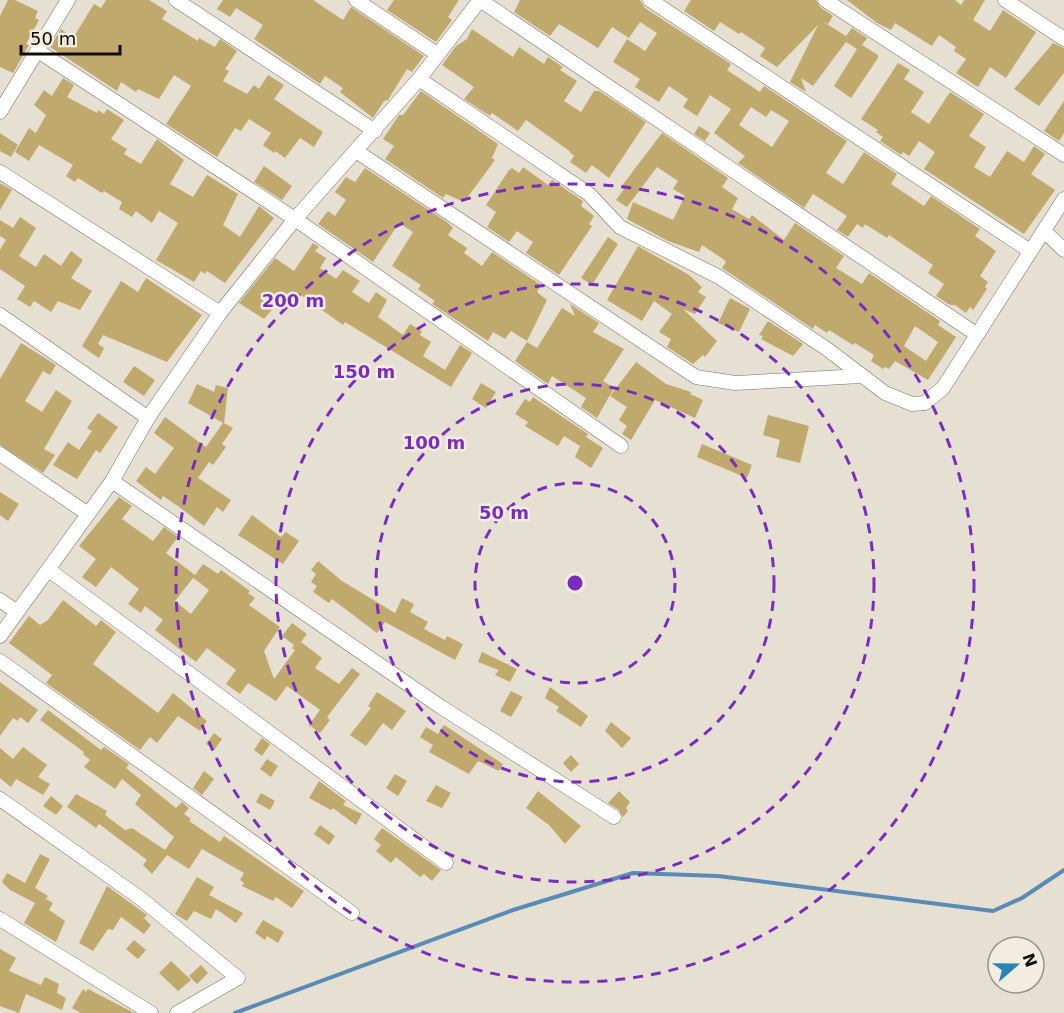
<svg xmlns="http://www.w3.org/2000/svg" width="1064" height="1013" font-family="'DejaVu Sans',sans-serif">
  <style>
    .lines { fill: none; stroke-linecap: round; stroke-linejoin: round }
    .stream { stroke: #598bb4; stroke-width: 4 }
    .building { fill: #c0a96d; fill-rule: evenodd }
    .minor-casing { stroke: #777266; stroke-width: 15 }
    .minor { stroke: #fff; stroke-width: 14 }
    .ring { fill: none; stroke: #7b2cbf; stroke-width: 3; stroke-dasharray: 10 8 }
    .centre { fill: #7b2cbf; stroke: #f2eddf; stroke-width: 3 }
    .ring-label { font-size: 18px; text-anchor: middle; font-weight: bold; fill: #7b2cbf; stroke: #f2eddf; stroke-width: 5; stroke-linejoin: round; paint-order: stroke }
  </style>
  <rect width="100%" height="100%" fill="#e5e0d2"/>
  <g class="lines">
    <path class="stream" d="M235,1013L513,910L633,873L718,876L993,911L1022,898L1064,870"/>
  </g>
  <path class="building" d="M8,0H15L38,11L35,18L39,20L26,44L29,45L13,73L0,67V16Z
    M106,0H149L167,11L162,19L198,41L199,38L215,47L220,39L237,51L225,69L229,71L223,81L247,94L254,85L259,89L268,75L284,85L274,99L323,132L314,147L300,138L285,158L275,151L274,153L263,145L271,133L249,119L241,131L235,128L217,157L166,124L191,86L174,75L159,99L138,89L136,92L121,82L117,91L50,47L61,29L73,38L94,4L101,8Z
    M223,0H313L343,20L351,7L424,56L412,72L407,69L388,100L384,101L373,118L340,92L343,88L325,76L320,84L254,39L263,25L236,8L230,17L217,9Z
    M394,0H459L448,17L452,20L436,42L387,10Z
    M520,0H640L645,8L731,64L727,70L760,92L764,86L847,141L826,173L843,184L864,152L897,174L891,184L924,206L931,196L980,229L975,236L996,251L980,276L988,282L985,287L987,289L973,310L970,307L966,313L955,305H950L936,296L944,284L928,273L933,265L889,235L887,238L865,224L863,228L857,224L848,237L837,230L847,216L813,194L804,208L738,163L745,156L714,133L731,109L710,95L697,116L683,107L688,99L669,86L659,102L635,87L640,79L613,62L627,39L645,51L657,33L640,22L629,38L612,27L598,48L559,24L550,36L514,12ZM751,107L766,117L771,110L789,121L772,147L739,125Z
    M691,0H816L820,7L833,16L828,24L822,21L846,36L852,28L867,38L862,45L878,55V58L851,98L834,86L857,49L846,42L813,86L801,78L806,92L790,82L818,25L777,67L760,56L765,48L741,32L739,34L720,22L714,31L684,11Z
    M847,0H955L961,5L964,0H985L973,20L990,31L1003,10L1036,32L1006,78L990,67L978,87L956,73L966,59L954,51L956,47L939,35L932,46L895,23L891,30L877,23Z
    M472,29L513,57L519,47L544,64L548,57L563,67L560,70L577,81L564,101L581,112L594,91H599L646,122L609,178L592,165L586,173L570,162L574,156L568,150L526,120L518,131L492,113L490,116L464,99L474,87L442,65L456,46L467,39Z
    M1053,43L1064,48V73L1039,106L1014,89Z
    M898,63L910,70L904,79L924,92L911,112L929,124L950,92L984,114L969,136L986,147L974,167L990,177L1007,151L1024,162L1034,146L1045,154L1031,174L1055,190L1024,234L924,169L935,152L919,141L909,156L903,152L901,155L880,141L883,137L876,132L878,130L861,119Z
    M63,78L74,85L67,97L97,113L98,110L104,114L107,109L124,120L111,139L127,149L124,154L141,164L157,139L184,160L170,184L193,197L207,175L238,194L223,225L240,237L259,206L274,218L225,283L207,271L205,274L201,271L194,282L156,260L178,223L159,211L152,223L136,211L132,217L119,209L122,202L104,191L102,193L78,178L75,182L66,176L73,165L39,145L29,161L15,152L29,128L36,133L46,115L34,105L44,90L52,96Z
    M421,91L498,144L492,158L495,160L464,202L446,194L443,198L385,159L394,146L383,139L399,115H403Z
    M1064,101V133L1059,141L1044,131Z
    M699,126L710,133L705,141L694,134Z
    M0,133L18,145L11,157L0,151Z
    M662,133L728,178L722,187L738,198L732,209L749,219L752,215L784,240L795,223L844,256L836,268L862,284L869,273L940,321L938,325L956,337L928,380L895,361L889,369L885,367L883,369L871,361L874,355L855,343L853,345L829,330L827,333L815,325L813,329L722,268L726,262L723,259L702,245L699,252L668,241L627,219L633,202L673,220L685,196L673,189L678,181L657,167L627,207L616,200L624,189L621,187ZM915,326L938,342L926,361L904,346Z
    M264,166L292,186L282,200L254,182Z
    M523,167L548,185L552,180L583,201L581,206L594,216L589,224L592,226L559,275L526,253L533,242L517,231L509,242L487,227L496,212L486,205L509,170L512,168L519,173Z
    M365,168L447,222L453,228L448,235L467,248L464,253L482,266L492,252L541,285L537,292L547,300L527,341L511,331L505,339L493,332L488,341L432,304L435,301L418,289L421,285L392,266L413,232L399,223L373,262L318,224L328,211L335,216L346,200L335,192L346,177L355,182Z
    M0,183L12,190L0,210Z
    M20,217L36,228L19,256L36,267L44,254L61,266L71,251L83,260L71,278L92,291L80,310L58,301L51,312L34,301L30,307L17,299L25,286L0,269V250L6,240L0,236V220L13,228Z
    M608,237L618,244L592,285L581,278Z
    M313,243L319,247L315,251L326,258L320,268L336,279L343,270L360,281L352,292L369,303L376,292L387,300L378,317L403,335L410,324L422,331L420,335L431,342L423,356L445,370L460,345L472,353L451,387L345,322L343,325L301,295L293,306L289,303L283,310L276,305L264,319L239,303L275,258L294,271Z
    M638,246L689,275L702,287L698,292L706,297L695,314L683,309L717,341L705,357L703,355L693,364L667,347L671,339L659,332L672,314L654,301L642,321L607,300Z
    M146,278L202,315L167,362L103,335L98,344L104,348L99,358L87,350L82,346L121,281L138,292Z
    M730,298L750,309L739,332L718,323Z
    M570,304L599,323L593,332L624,349L603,381L614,388L597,418L581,407L586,398L552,376L548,384L515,361L527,342L537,348L562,308L575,316Z
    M768,321L803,344L793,356L761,339L763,336L759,335Z
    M21,343L56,365L50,375L43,371L25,401L42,412L56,390L72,401L44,449L55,455L43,473L0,445V379Z
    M636,362L666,384L691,392L690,394L703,400L695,418L655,400L631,440L622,434L627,426L619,420L627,407L610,396Z
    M134,366L155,380L144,396L123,382Z
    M481,383L496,392L486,408L472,399Z
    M197,384L214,392L216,385L228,388L224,423L233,428L222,444L226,447L213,465L209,462L198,478L231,500L223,512L217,507L204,526L178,506L163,496L161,500L136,481L146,467L155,474L174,448L154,433L165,417L206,447L223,423L188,403Z
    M533,397L588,434L586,437L603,448L591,468L575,457L580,446L564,436L558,446L525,426L528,422L515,414L525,399L530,402Z
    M98,413L118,427L100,453L96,450L77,479L53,465L68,442L79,450L92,431L87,428Z
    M768,415L809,426L800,463L776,457L780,440L763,435Z
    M702,444L752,465L747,478L697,457Z
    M0,492L19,504L8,521L0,515Z
    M119,497L132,506L122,519L153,541L164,527L178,537L166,553L195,575L203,564L218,574L221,570L250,591L248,593L255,598L249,605L280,627L264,651L274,679L295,650L292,648L294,645L282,636L292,623L307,634L301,642L322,658L315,668L339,684L352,668L360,674L327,717L330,720L320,733L309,725L320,710L287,686L276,701L248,683L240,694L226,684L236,670L207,648L196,662L155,630L163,620L145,606L141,613L128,604L139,589L111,567L96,587L82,577L96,559L79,546ZM193,578L209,590L191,614L175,601Z
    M252,515L281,537L286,532L299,541L283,564L238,535Z
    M318,561L342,581L395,613L402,598L414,604L410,612L428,622L424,629L445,640L447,636L463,644L455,660L385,622L377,633L332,599L329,603L313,592L317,586L311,582L316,574L311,570Z
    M63,600L96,626L101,620L116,632L93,664L158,713L173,693L207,721L200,731L178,716L157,743L150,737L140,750L46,683L52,675L9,643L29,616L40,625L48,620Z
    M482,652L517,669L510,682L495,675L499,670L478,662Z
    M0,682L38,710L28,723L20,717L18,721L13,718L0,736Z
    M550,687L588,716L581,727L556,711L559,707L545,698Z
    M511,691L523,697L511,717L500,711Z
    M377,692L406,711L392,730L383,723L366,746L350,735L371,708L368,706Z
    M48,710L101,750L104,747L129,764L126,768L176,808L182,802L189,808L184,814L191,819L189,821L220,842L224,836L304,891L292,908L276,897L273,901L242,886L244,883L240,880L244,873L202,849L189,869L167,855L152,874L143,865L147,860L99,824L96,828L67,807L76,794L107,811L105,815L125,830L132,828L165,850L174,837L135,804L141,795L122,779L115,789L84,767L90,760L83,754L84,752L40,720Z
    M611,722L631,738L622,748L605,731Z
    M444,725L503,764L499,771L478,761L469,774L429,752L433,745L420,737L426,727L438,734Z
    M214,733L222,739L214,750L206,744Z
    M262,738L270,744L262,756L254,750Z
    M23,747L47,765L38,777L50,784L43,795L16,779L11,787L0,778V748L13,759Z
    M571,755L579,764L571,772L563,763Z
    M267,759L278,766L271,777L260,769Z
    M204,771L214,779L202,795L193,788Z
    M395,774L407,781L398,796L386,788Z
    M319,781L346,801L343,805L362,814L356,825L333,808L331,810L309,798Z
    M436,785L451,793L442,808L426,801Z
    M538,791L581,826L565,844L549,825L526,808Z
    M619,791L630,802L626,808L628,811L623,817L619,810L608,803Z
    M261,793L275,801L270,810L256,802Z
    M51,796L63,806L56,815L43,806Z
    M320,825L335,836L329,845L314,834Z
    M382,828L441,870L432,881L424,874L420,877L396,857L391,863L376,851L381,845L374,839Z
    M40,854L50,859L35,888L48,896L46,899L53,903L49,910L65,921L56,942L24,923L35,903L10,890L2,882L7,873L25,883Z
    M197,877L214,887L209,895L243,913L236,923L216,909L211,919L194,911L187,921L175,914Z
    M107,886L147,915L144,918L151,925L144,934L121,917L113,930L108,929L93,951L79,943Z
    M263,920L284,932L278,943L267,936L265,940L255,933Z
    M134,940L146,950L138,959L126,949Z
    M0,949L16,958L9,971L41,985L45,977L59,984L57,993L66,998L62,1010L26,994L19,1013L0,1006Z
    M171,961L191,980L178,991L159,973Z
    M201,965L208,973L197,984L189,976Z
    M83,989L86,992L88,989L134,1013H81L72,1008Z"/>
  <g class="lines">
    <defs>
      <path id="minor" d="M176,0L375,131
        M356,0L437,54
        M480,0L976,334
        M650,0L1030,251
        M825,0L1064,155
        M1005,0L1064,39
        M38,51L295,219L621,446
        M419,79L589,194L620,227L719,277L827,349L885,393L912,404L925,403L943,388L1064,199
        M0,112L68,0
        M356,151L696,377L735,383L861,376
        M0,172L220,313
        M1044,231L1064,250
        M0,315L148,418
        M0,454L88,514
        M112,481L441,707L614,817
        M49,570L446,863
        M0,600L17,612
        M0,636L112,481L148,418L220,313L295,219L419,79L480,0
        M0,661L352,913
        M0,799L140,898L238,978L177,1013
        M0,919L151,1013"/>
    </defs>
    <use href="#minor" class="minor-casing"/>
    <use href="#minor" class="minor"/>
  </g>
  <g class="ring">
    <circle cx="575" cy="583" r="100"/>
    <circle cx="575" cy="583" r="199"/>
    <circle cx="575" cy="583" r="299"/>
    <circle cx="575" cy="583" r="399"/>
  </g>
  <circle cx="575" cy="583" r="9" class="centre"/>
  <g class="ring-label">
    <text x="293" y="307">200 m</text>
    <text x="364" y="378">150 m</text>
    <text x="434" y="449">100 m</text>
    <text x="504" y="519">50 m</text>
  </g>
  <g transform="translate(1016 965) rotate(70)"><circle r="28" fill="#f2eddf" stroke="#969389" stroke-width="1.5"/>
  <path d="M0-4.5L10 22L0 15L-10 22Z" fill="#2a85b2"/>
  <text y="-9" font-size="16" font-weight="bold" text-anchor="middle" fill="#0d0c07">N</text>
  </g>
  <path d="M21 45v9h99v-9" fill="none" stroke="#0d0c07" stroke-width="3"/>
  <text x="30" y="45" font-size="18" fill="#0d0c07" stroke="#f2eddf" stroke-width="4.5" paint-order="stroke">50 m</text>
</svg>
